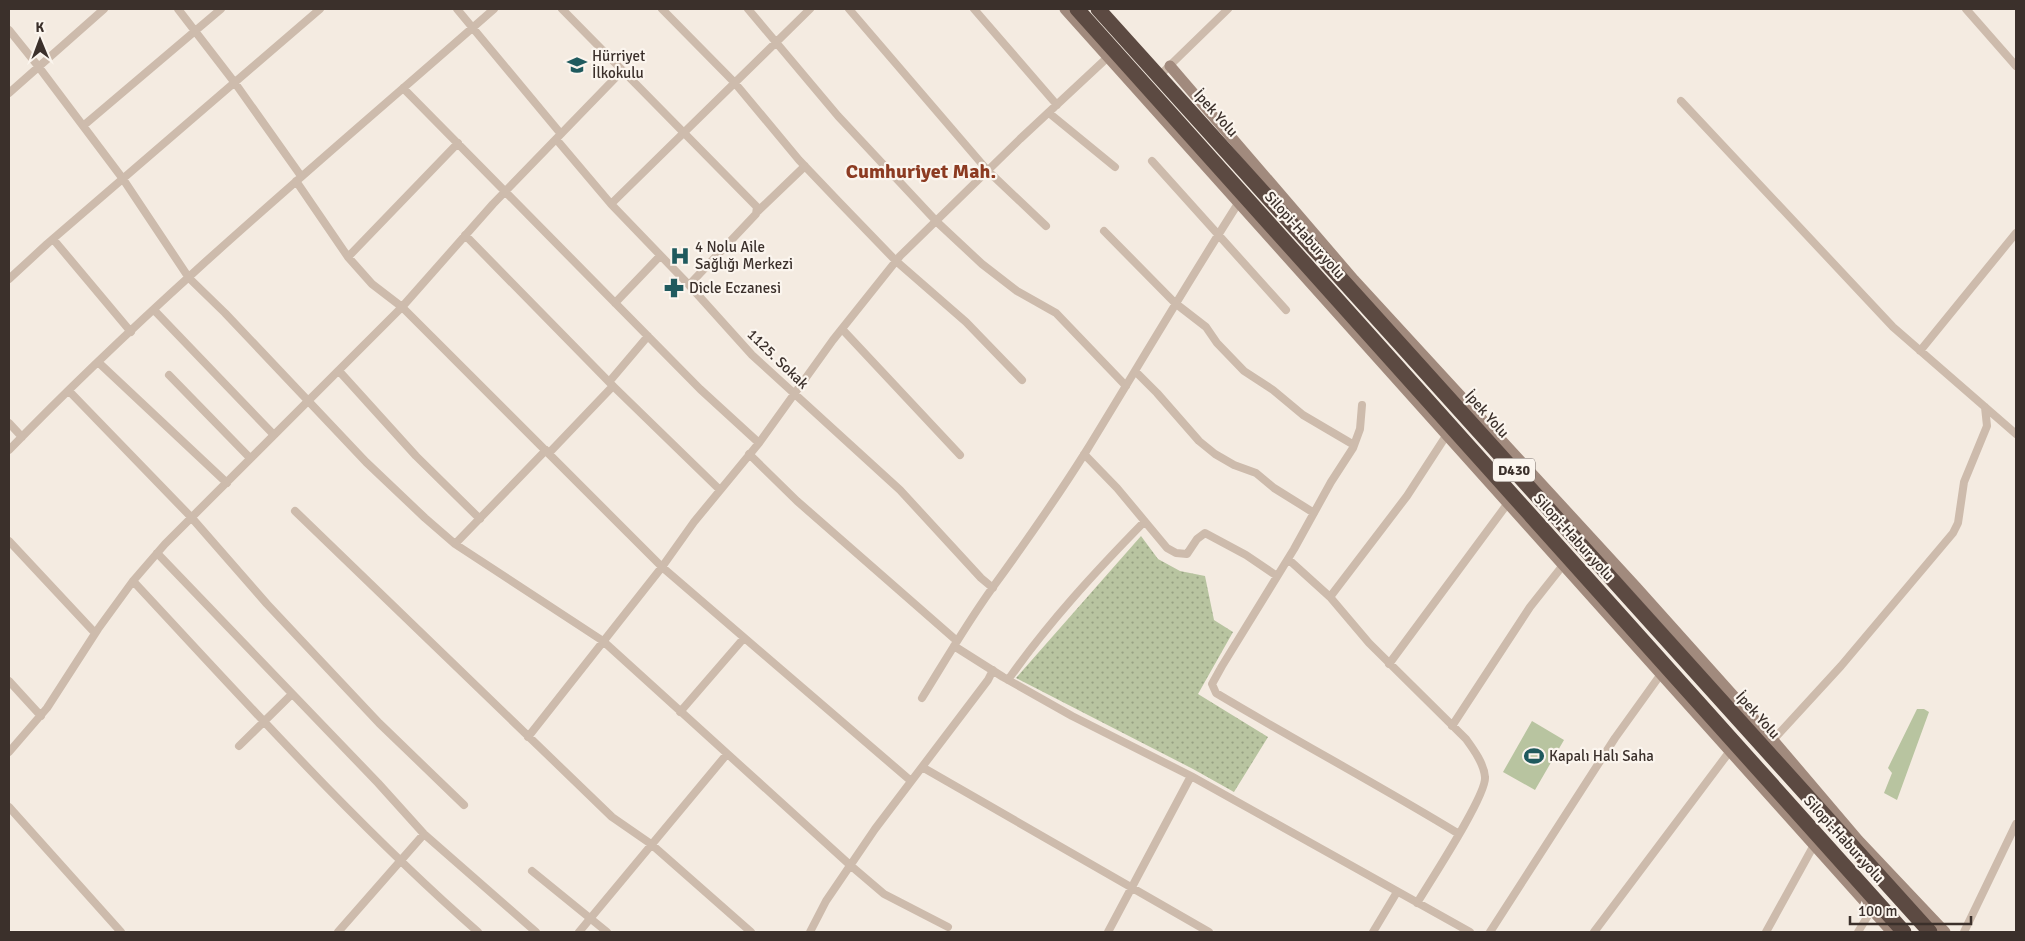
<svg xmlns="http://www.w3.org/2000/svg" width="2025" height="941" font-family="Signika,sans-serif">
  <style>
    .green { fill: #b8c4a0 }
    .park { fill: url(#park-dots) }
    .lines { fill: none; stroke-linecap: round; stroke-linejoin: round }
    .street { stroke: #cdbbac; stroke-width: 8 }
    .secondary { stroke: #a18a7d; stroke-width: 11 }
    .highway { stroke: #5c4a42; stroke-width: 15 }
    .labels { text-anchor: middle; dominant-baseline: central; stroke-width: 4.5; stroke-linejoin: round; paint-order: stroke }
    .shield { fill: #fbf5ee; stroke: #756b66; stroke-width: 1 }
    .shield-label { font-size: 14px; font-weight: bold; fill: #3b302b }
    .poi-label { font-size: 15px; fill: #3b302b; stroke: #fbf5ee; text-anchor: start }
    .street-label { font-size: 15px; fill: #3b302b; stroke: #fbf5ee }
    .district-label { font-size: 20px; font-weight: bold; fill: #8c3b22; stroke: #fbf5ee }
  </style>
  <defs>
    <pattern id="park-dots" width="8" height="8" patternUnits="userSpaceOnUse" patternTransform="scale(1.25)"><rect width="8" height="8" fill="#b8c4a0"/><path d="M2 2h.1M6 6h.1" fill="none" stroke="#97a083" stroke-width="1.8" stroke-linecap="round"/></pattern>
  </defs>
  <rect width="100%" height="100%" fill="#f4ebe1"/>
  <path class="green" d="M1917,709H1924L1929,712L1897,800L1884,793L1892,773L1888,768Z
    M1532,721L1564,740L1535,790L1503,772Z"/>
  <path class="park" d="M1141,536L1158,559L1180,571L1205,576L1214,620L1233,632L1198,694L1268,737L1234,792L1193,769L1016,678Z"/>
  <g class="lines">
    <path class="street" d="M178,9L235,83L301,176
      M457,9L561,134
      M562,9L757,207L756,214L689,285
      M662,9L734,82L799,160L840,203L896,261L966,322L1022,380
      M748,9L838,116L937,222L982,264L1017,291L1056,313L1126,386
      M849,9L988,171L1046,226
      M974,9L1057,105
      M1966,9L2016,66
      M9,30L38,66L123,179L189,278L225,313L366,462L425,518L455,544L603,641L850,865L884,894L948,927
      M1159,76L1228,9
      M403,88L700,389L759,443
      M9,93L104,9
      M1681,101L1893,327L2016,434
      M1049,113L1115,167
      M83,126L221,9
      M556,139L611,204L689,285L752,355L900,490L981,578L993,588
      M1152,161L1286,310
      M296,181L348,257L372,284L402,307L662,567L911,781
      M611,204L810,9
      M758,211L805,166
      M1104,231L1175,303L1206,327L1217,343L1244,371L1273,390L1303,415L1354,445
      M465,235L613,386L720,490
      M53,239L131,332
      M348,257L458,143
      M9,279L47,244L320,9
      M615,303L660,256
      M154,310L274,435
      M842,329L960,455
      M1920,351L2016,233
      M98,362L227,483
      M339,371L416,456L480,519
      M1135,371L1157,393L1199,441L1215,454L1234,465L1256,473L1274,488L1314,513
      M169,375L250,458
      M609,382L648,336
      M69,391L191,517L267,604L379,723L464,805
      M1362,405L1360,429L1353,448L1331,482L1294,549L1222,666L1212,684L1216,693C1296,741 1379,785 1459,834
      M9,423L22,437
      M9,450C161,293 330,153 494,9
      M549,453L613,386
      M749,454L797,501L957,641
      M1084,454L1117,488L1167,548L1176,553L1187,554L1197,539L1205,533L1246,555L1277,576
      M295,511L612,817L651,844L751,932
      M9,541L95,633
      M455,544L546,450
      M157,553L378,783L424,834L536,932
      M1288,559L1330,597L1369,643L1466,739C1474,750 1484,764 1485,777C1487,795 1429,883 1417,903
      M133,581C245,701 355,824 478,932
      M1330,597L1407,496L1446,436
      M954,646L1003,677L1072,716L1191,776L1470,932
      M1389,664L1508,503
      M1008,680C1048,623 1095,572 1144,522
      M9,681L41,716
      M922,698C945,661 967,623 993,587C1025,543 1056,499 1085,453C1136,370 1186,285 1239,202
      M680,712L744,638
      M1452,726L1530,607L1564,564
      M528,737L662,567L694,522L759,443L833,340L900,256L1020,139L1108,57
      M1773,740L1841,666L1953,533L1958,523L1964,482L1987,426L1985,407
      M239,746L292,694
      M9,752L47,708L98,629L133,581L165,544L402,307L493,204L622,71
      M922,767L1209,932
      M9,807L121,932
      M532,871L607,932
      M338,932L424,834
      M579,932L727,754
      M810,932L826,901L875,829L988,680L993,670
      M1108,932L1191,776
      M1373,932L1397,892
      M1490,932L1615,738L1661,674
      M1594,932L1730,751
      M1766,932L1814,845
      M1858,932L1872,909
      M1964,932L2016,824"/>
    <path class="secondary" d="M1065,9L1892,932
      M1170,66L1354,280L1636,587L1773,740L1858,840L1945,932"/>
    <path class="highway" d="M1077,9L1904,932
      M1098,9L1930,932"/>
  </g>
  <defs>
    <symbol id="school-bare" viewBox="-9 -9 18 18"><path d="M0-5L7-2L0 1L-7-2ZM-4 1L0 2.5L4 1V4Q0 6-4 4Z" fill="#1f5a5e" stroke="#fbf5ee" stroke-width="2.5" paint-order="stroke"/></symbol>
    <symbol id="hospital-bare" viewBox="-9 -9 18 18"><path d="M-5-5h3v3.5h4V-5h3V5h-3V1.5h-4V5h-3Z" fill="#1f5a5e" stroke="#fbf5ee" stroke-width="2.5" paint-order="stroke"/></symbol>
    <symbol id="pharmacy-bare" viewBox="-9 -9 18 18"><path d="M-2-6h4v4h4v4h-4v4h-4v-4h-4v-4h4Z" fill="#1f5a5e" stroke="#fbf5ee" stroke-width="2.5" paint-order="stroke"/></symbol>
    <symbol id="stadium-bare" viewBox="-9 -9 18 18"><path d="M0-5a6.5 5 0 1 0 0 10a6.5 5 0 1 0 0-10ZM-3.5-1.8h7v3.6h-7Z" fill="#1f5a5e" stroke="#fbf5ee" stroke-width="2.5" paint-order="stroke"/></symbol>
  </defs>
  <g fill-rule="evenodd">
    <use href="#school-bare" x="563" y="51" width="28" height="28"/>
    <use href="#hospital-bare" x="666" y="242" width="28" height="28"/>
    <use href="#pharmacy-bare" x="660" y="274" width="28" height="28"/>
    <use href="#stadium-bare" x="1520" y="742" width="28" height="28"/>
  </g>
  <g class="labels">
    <rect class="shield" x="1493" y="458.5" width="42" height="23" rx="4"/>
    <g class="shield-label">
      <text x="1514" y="470">D430</text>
    </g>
    <g class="poi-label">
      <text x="592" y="56">Hürriyet<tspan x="592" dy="17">İlkokulu</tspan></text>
      <text x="695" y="247">4 Nolu Aile<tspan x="695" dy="17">Sağlığı Merkezi</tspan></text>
      <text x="689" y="288">Dicle Eczanesi</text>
      <text x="1549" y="756">Kapalı Halı Saha</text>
    </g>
    <g class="street-label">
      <text transform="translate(1216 113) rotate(48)">İpek Yolu</text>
      <text transform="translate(1305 235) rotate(48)">Silopi-Habur yolu</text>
      <text transform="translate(778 359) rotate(44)">1125. Sokak</text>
      <text transform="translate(1487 414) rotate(48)">İpek Yolu</text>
      <text transform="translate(1574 537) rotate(48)">Silopi-Habur yolu</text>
      <text transform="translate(1758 715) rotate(48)">İpek Yolu</text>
      <text transform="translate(1844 839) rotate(48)">Silopi-Habur yolu</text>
    </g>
    <g class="district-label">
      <text x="921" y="171">Cumhuriyet Mah.</text>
    </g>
  </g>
  <rect width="2025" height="941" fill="none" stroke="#3b302b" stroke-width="20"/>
  <g transform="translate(40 40) rotate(359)" stroke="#fbf5ee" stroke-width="4" paint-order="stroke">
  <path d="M0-4L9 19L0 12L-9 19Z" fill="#3b302b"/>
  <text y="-8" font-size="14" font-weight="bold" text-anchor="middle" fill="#3b302b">K</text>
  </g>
  <path d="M1850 916v8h121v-8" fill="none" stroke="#3b302b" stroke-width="2.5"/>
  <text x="1858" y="916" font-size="15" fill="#3b302b" stroke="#fbf5ee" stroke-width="4" paint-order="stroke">100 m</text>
</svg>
